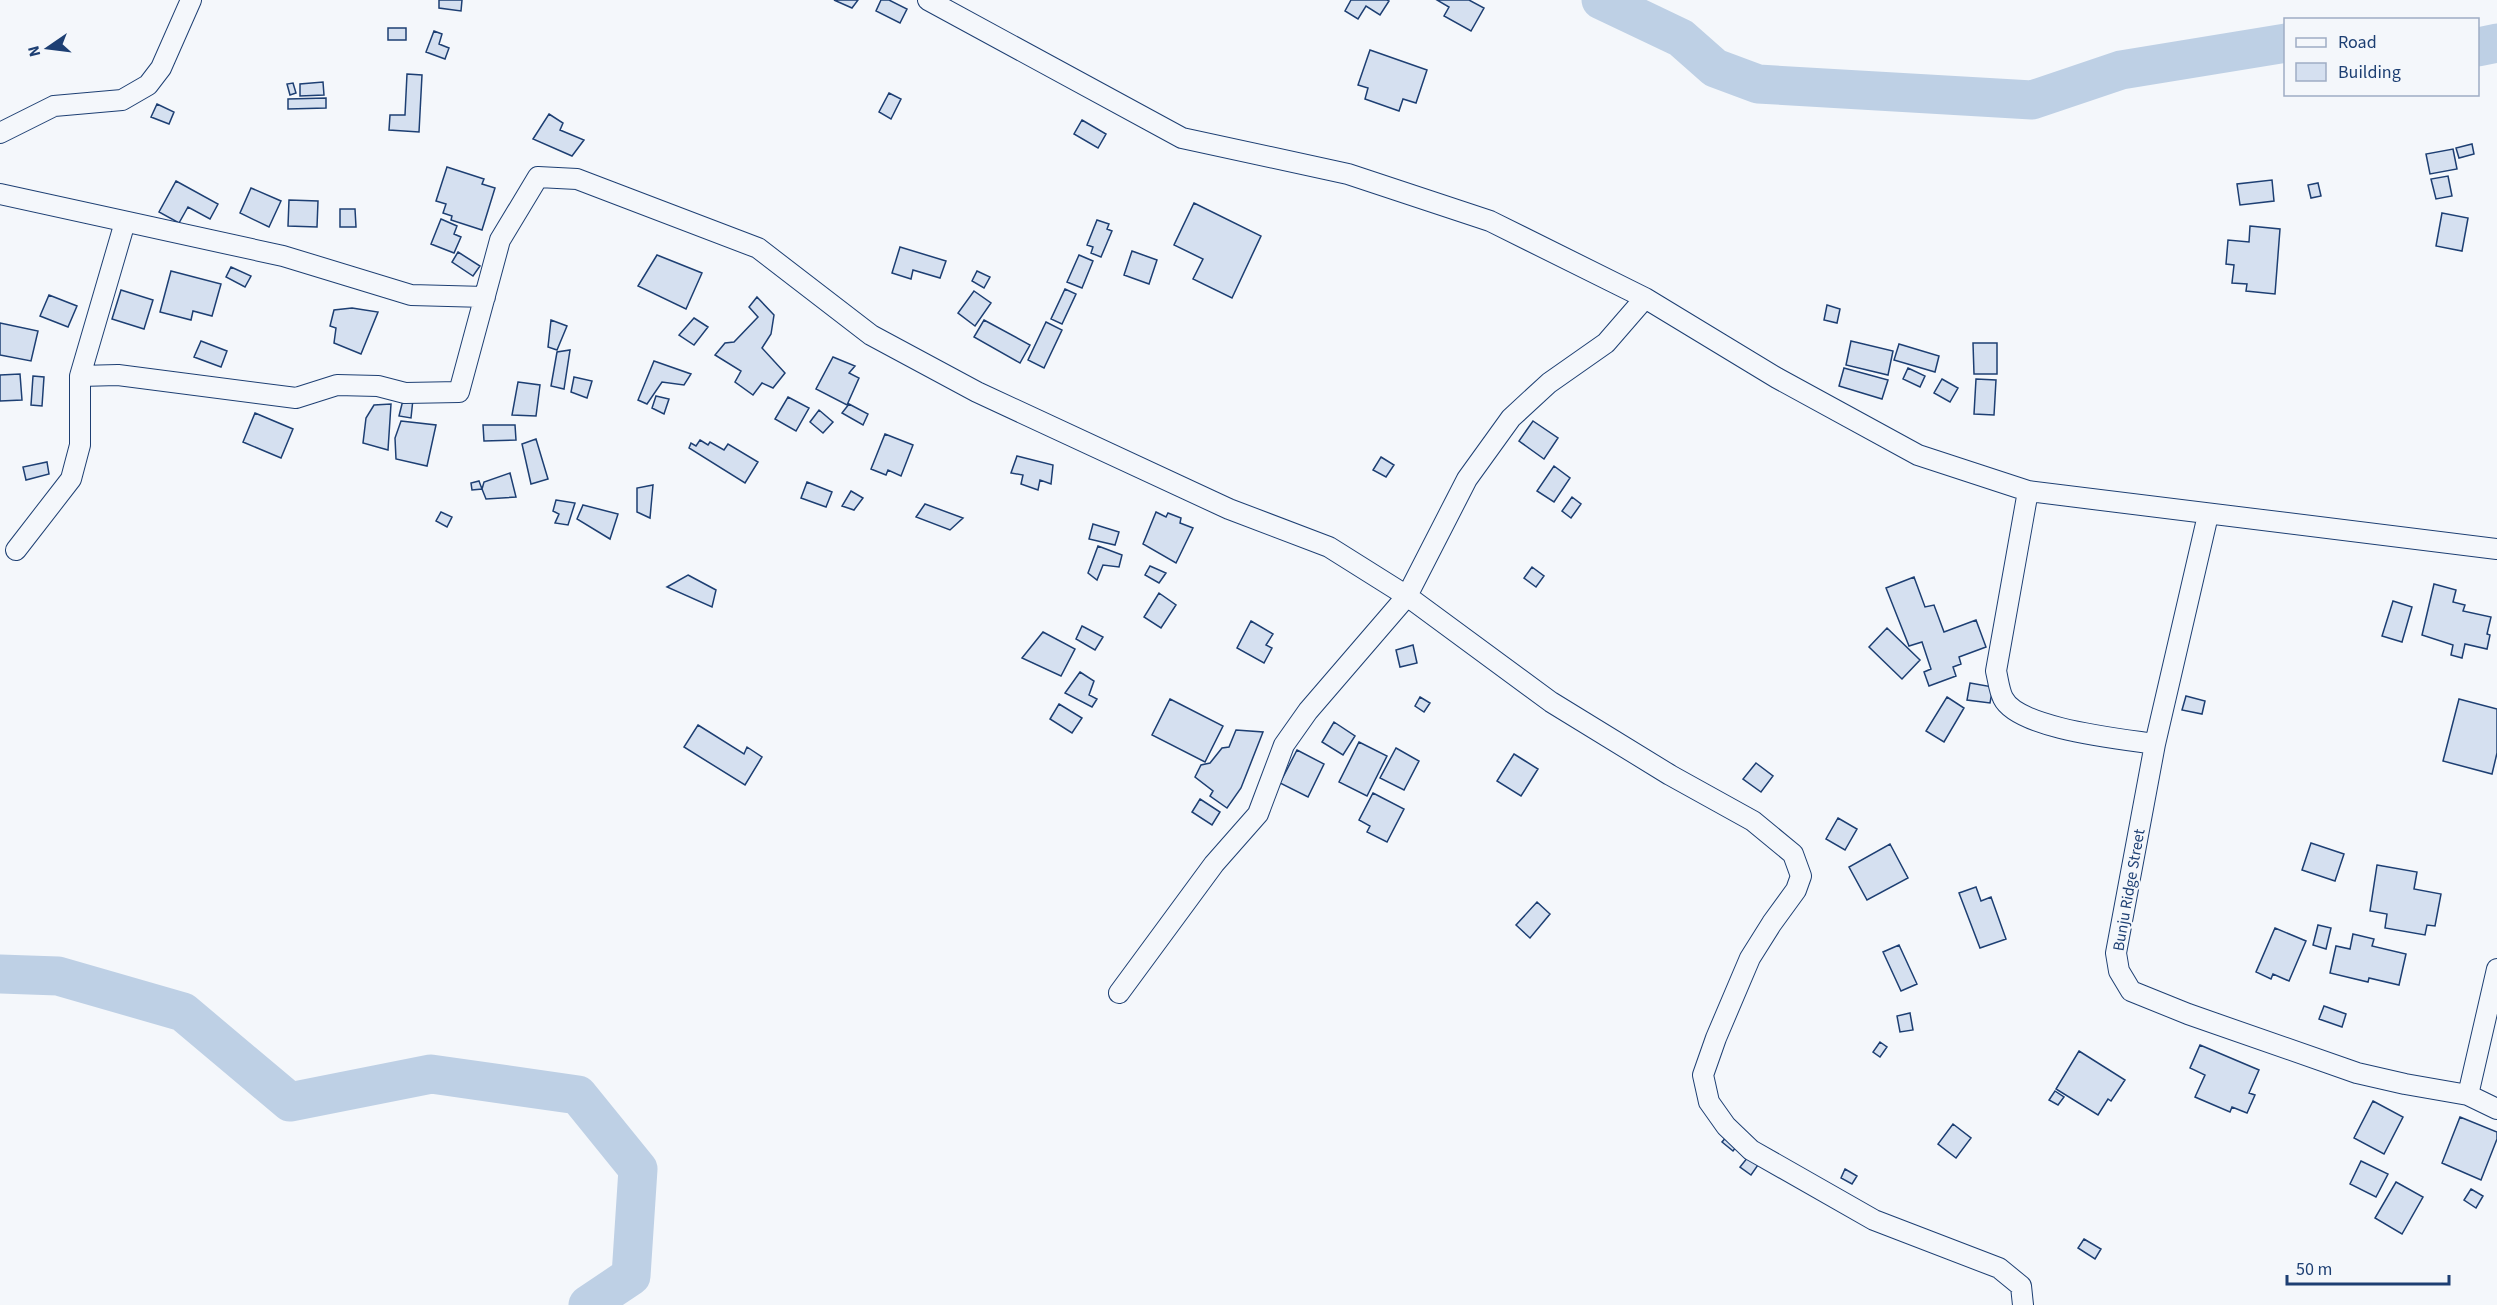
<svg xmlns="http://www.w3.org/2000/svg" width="2497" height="1305" font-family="'Source Sans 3',sans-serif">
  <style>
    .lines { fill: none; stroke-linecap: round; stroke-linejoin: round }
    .river { stroke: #bed0e5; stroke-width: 39 }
    .building { fill: #d5e0f0; stroke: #1d3f73; stroke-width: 1.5 }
    .street-casing { stroke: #1d3f73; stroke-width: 22 }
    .street { stroke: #f4f7fb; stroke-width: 20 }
    .labels { text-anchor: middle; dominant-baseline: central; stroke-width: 4.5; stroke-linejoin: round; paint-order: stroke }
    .street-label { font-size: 16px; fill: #1d3f73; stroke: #f4f7fb }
  </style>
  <rect width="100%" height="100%" fill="#f4f7fb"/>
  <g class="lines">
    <path class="river" d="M1601,0L1681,38L1715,68L1758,84L2032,100L2121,70L2286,43
      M2478,47L2497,43
      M0,974L58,976L183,1012L290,1102L431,1074L578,1095L638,1169L631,1276L588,1305"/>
  </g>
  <path class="building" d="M439,0H462L461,11L439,8Z
    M834,0H858L852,8Z
    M881,0H889L907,9L900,23L876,11Z
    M1351,0H1387L1389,1L1380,15L1366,6L1358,19L1345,11Z
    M1437,0H1469L1484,8L1471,31L1444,16L1449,7Z
    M388,28H406V40H388Z
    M434,31L442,34L439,44L449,48L445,59L426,52Z
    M1370,50L1427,70L1416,103L1403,99L1399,111L1365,99L1368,88L1358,85Z
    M407,74L422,75L419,132L389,130L390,115H405Z
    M323,82L324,95L300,96V84Z
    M293,83L296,93L290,95L287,84Z
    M889,93L901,99L891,119L879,112Z
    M326,98V108L288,109V99Z
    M157,104L174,112L169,124L151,117Z
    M549,114L563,123L560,130L584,140L572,156L533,139Z
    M1082,120L1106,134L1098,148L1074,134Z
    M2472,144L2474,154L2459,158L2456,148Z
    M2453,149L2457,169L2430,174L2426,154Z
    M447,167L484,179L482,184L495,188L482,230L451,220L452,216L443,213L446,204L436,201Z
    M2448,176L2452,196L2436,199L2431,179Z
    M2272,180L2274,201L2240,205L2237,184Z
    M176,181L218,204L210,219L188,207L179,223L159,212Z
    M2318,183L2321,196L2311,198L2308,185Z
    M251,188L281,201L269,227L240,213Z
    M289,200L318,201L317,227L288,226Z
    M1194,203L1261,236L1232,298L1193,279L1203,259L1174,245Z
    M340,209H355L356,227H340Z
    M2442,213L2468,218L2462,251L2436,246Z
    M441,219L457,226L454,234L461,237L454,253L431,244Z
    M1097,220L1109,224L1107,229L1112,231L1101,257L1091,253L1093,247L1087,245Z
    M2250,226L2280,229L2275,294L2246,291L2247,284L2232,283L2234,265L2226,264L2228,240L2249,242Z
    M900,247L946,261L940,278L913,270L911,279L892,273Z
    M1132,251L1157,260L1149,284L1124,275Z
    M458,252L480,266L473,276L452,262Z
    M657,255L702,273L686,309L638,286Z
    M1079,255L1093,261L1082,288L1067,282Z
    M231,267L251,276L245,287L226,277Z
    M171,271L221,284L212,316L193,311L191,320L160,312Z
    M977,271L990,277L984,288L972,281Z
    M1065,289L1076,294L1062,324L1051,319Z
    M121,290L153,300L144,329L112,319Z
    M974,291L991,303L975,326L958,313Z
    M49,295L77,306L68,327L40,316Z
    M757,297L774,315L771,334L762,348L785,373L773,388L762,383L753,395L735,382L741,371L715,355L725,343L734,342L758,317L749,307Z
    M1827,305L1840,309L1837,323L1824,320Z
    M352,308L378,312L361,354L334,343L336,328L330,326L334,310Z
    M694,318L708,327L694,345L679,335Z
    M551,320L567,326L557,350L548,347Z
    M984,320L1030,345L1020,363L974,337Z
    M1046,322L1062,330L1044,368L1028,360Z
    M0,323L38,331L31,361L0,355Z
    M201,341L227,351L221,367L194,357Z
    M1851,341L1893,351L1888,375L1846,365Z
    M1973,343H1997V374H1974Z
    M1899,344L1939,356L1935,372L1894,360Z
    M570,350L564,389L551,386L557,352Z
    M833,357L855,366L849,373L859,378L847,405L816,389Z
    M654,361L691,374L684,385L662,382L647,404L638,400Z
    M1844,368L1888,380L1882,399L1839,386Z
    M1908,368L1925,376L1920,387L1903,379Z
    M20,374L22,400L0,401V375Z
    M33,376L44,377L42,406L31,405Z
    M574,377L592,381L587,398L571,392Z
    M1942,379L1958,388L1950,402L1934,393Z
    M1976,379L1996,380L1994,415L1974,414Z
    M518,382L540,385L536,416L512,415Z
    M656,396L669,399L664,414L652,408Z
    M788,397L809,408L796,431L775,419Z
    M413,399L411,418L399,416L403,400Z
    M391,404L388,450L363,443L366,418L374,405Z
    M849,404L868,414L863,425L842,413Z
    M819,410L833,422L823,433L810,422Z
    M255,413L293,429L281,458L243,442Z
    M401,421L436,425L427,466L396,459L395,438Z
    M1533,421L1558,438L1544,459L1519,441Z
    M483,425H515L516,440L484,441Z
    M885,434L913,445L901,476L888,470L886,475L871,469Z
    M536,439L548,479L531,484L522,444Z
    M700,440L708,445L710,442L724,450L728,444L758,462L745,483L689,448L691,443L696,446Z
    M1017,456L1053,465L1051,484L1040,480L1038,490L1021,484L1023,475L1011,473Z
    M1381,457L1394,465L1386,477L1373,470Z
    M47,462L49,474L26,480L23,467Z
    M1554,466L1570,478L1554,502L1537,491Z
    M510,473L516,497L486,499L482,489L484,482Z
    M479,481L482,489L472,490L471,483Z
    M807,482L832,492L826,507L801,498Z
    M653,485L650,518L637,512V488Z
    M851,491L863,498L854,510L842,506Z
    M1572,497L1581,504L1571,518L1562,511Z
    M556,500L575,503L568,525L555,523L559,514L553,511Z
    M925,504L963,518L950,530L916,517Z
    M583,505L618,514L610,539L577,519Z
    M441,512L452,517L447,527L436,521Z
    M1156,512L1166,517L1168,513L1181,518L1180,523L1193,528L1176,563L1143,544Z
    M1093,524L1119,532L1115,545L1089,539Z
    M1098,546L1122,555L1119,567L1103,565L1097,580L1088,573Z
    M1150,566L1166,573L1159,583L1145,575Z
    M1532,567L1544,576L1536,587L1524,578Z
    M688,575L716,590L712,607L667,587Z
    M1914,577L1925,607L1934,605L1944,632L1976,620L1986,647L1959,657L1961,664L1953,667L1956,676L1929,686L1924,672L1931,669L1922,642L1909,646L1886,588Z
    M2434,584L2456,590L2453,602L2465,605L2463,611L2491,617L2487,634L2490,635L2487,649L2465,644L2462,658L2451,655L2453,645L2422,635Z
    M1159,593L1176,605L1161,628L1144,617Z
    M2393,601L2412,607L2402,642L2382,636Z
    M1251,621L1273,634L1266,645L1272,648L1264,663L1237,648Z
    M1082,626L1103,637L1095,650L1076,639Z
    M1887,628L1920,660L1902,679L1869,647Z
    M1043,632L1075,649L1061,676L1022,658Z
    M1413,645L1417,663L1400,667L1396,650Z
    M1080,672L1094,681L1089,695L1097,699L1092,707L1065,693Z
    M1970,683L1993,687L1990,703L1967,700Z
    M2186,696L2205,701L2202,714L2182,710Z
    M1420,697L1430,703L1424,712L1415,706Z
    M1947,697L1964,708L1944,742L1926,731Z
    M1170,699L1223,726L1205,762L1152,735Z
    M2459,699L2497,709V753L2492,774L2443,761Z
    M1059,704L1082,718L1072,733L1050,719Z
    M1334,722L1355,736L1343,755L1322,742Z
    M698,725L744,754L747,747L762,757L745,785L684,747Z
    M1236,730L1263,732L1241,788L1227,808L1210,796L1213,791L1195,777L1201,765L1210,763L1222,748L1229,747Z
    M1359,742L1387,756L1367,796L1339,782Z
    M1396,748L1419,761L1404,790L1380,778Z
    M1297,750L1324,764L1308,797L1280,783Z
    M1514,754L1538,769L1521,796L1497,781Z
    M1756,763L1773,776L1761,792L1743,779Z
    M1373,793L1404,809L1387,842L1367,832L1370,826L1359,820Z
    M1200,799L1220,812L1212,825L1192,812Z
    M1838,818L1857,829L1845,850L1826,839Z
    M2311,843L2344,854L2335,881L2302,870Z
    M1890,844L1908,878L1867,900L1849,867Z
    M2377,865L2417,872L2414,889L2441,894L2435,926L2427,925L2425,935L2385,928L2387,914L2370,911Z
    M1976,887L1981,901L1991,897L2006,939L1980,948L1959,893Z
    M1537,902L1550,914L1530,938L1516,925Z
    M2318,925L2331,928L2326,949L2313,945Z
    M2275,928L2306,941L2289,981L2273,974L2271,979L2256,972Z
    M2353,934L2374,939L2372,946L2406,954L2399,985L2369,978L2368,982L2330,973L2336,946L2350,949Z
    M1899,945L1917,984L1901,991L1883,952Z
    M2324,1006L2346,1014L2342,1027L2319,1019Z
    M1910,1013L1913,1030L1900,1032L1897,1016Z
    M1880,1042L1887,1047L1880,1057L1873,1052Z
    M2200,1045L2259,1070L2249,1093L2255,1095L2247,1113L2232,1107L2230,1112L2195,1097L2205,1075L2190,1068Z
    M2079,1051L2125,1080L2111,1101L2108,1099L2098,1115L2056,1089Z
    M2055,1091L2064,1097L2058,1105L2049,1100Z
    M2373,1101L2403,1117L2384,1154L2354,1138Z
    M2460,1117L2497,1132V1139L2481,1180L2442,1163Z
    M1953,1124L1971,1138L1956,1158L1938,1144Z
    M1729,1134L1739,1143L1733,1151L1722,1142Z
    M1748,1157L1758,1165L1751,1175L1740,1167Z
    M2361,1161L2388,1174L2376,1197L2350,1184Z
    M1845,1169L1857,1176L1852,1184L1841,1178Z
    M2396,1182L2423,1197L2402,1234L2375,1218Z
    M2471,1189L2483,1196L2476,1208L2464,1200Z
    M2084,1239L2101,1249L2095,1259L2078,1248Z"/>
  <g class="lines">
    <defs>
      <path id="street" d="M928,0L1182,138L1348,174L1490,221L1645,298L1777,378L1918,455L2028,491L2497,549
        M0,133L54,106L122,100L148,85L161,68L191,0
        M0,194L283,256L411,295L485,297
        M80,376L118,375L296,398L337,385L378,386L405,393L459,392L500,240L538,177L577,179L758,248L871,335L977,392L1229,509L1329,547L1407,596L1551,702L1670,775L1753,821L1793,854L1801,876L1796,890L1772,923L1750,958L1716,1038L1703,1075L1709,1102L1726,1126L1751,1150L1874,1220L1999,1268L2021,1286L2023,1305
        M2028,491L1996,671C1998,679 1999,690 2003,698C2018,729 2122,739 2155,744
        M2208,515L2155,744L2116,953L2119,971L2131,991L2188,1014L2357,1073L2405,1084L2468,1095L2497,1109
        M16,550L71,479L80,445V376L125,222
        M1119,993L1214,864L1258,814L1284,745L1308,711L1407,596L1467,479L1511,418L1549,383L1606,343L1645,298
        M2468,1095L2497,969"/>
    </defs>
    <use href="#street" class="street-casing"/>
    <use href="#street" class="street"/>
  </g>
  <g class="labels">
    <g class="street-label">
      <text transform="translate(2129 890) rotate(-80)">Bunju Ridge Street</text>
    </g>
  </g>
  <rect x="2284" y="18" width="195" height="78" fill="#f4f7fb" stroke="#9eadc5" stroke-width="1.5"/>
  <rect x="2296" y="38" width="30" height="9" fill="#f4f7fb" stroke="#9eadc5" stroke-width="1.5"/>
  <text x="2338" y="48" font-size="18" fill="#1d3f73">Road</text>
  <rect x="2296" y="63" width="30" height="18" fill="#d5e0f0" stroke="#9eadc5" stroke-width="1.5"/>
  <text x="2338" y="78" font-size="18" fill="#1d3f73">Building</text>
  <g transform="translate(48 48) rotate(256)" stroke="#f4f7fb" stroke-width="4.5" paint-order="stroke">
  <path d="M0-4.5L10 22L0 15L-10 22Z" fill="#1d3f73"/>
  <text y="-9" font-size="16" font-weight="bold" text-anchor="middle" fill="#1d3f73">N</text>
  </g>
  <path d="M2287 1275v9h162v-9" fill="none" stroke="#1d3f73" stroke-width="3"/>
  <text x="2296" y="1275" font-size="18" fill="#1d3f73" stroke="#f4f7fb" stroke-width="4.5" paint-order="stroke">50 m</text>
</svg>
